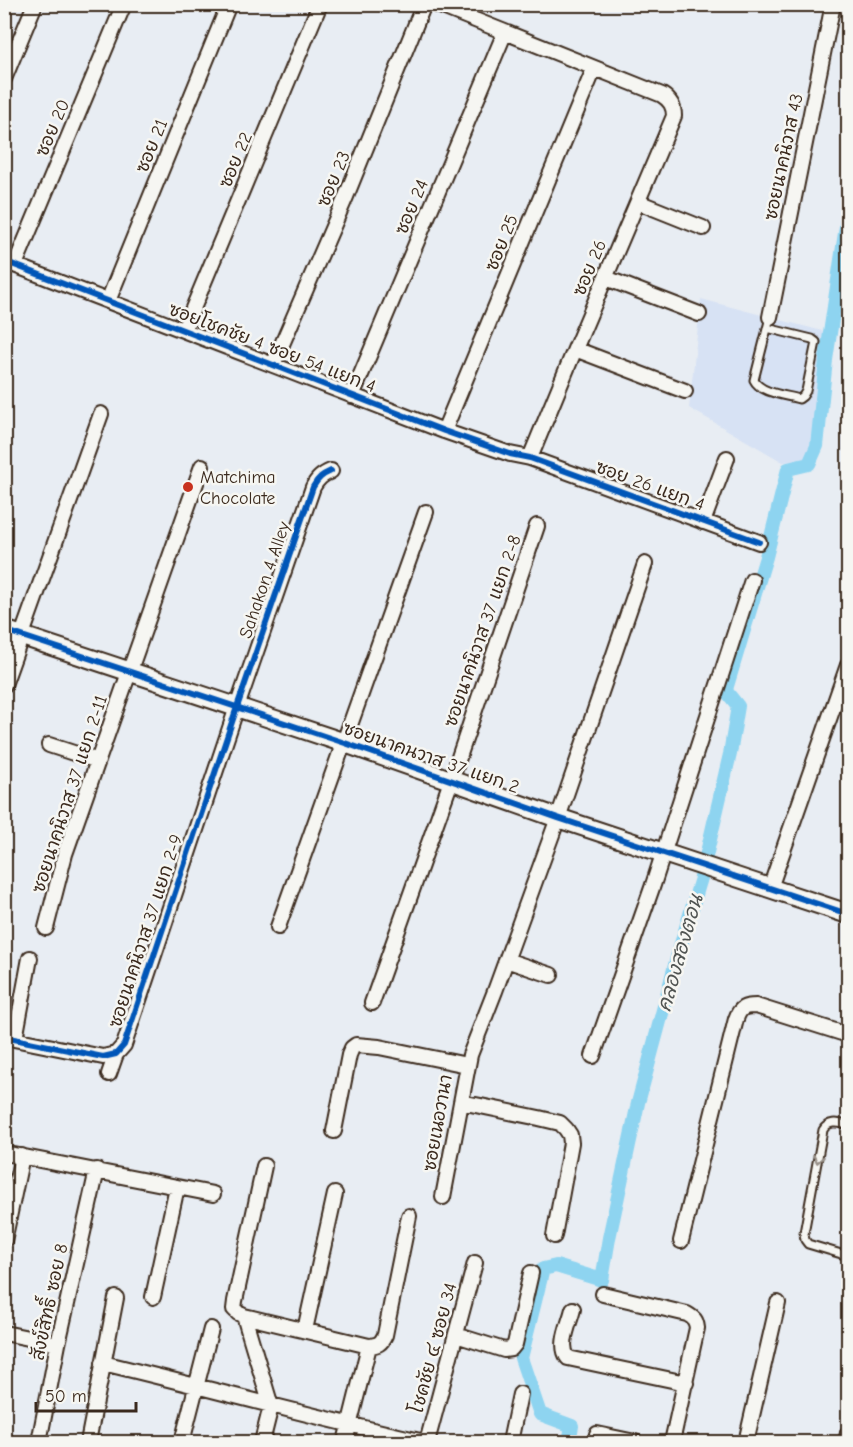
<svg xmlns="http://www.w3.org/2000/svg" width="853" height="1447" font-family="'Comic Neue','Playpen Sans Thai',sans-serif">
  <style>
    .built { fill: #d7e2f4 }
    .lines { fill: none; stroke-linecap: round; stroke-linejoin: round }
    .canal { stroke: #8ed4f0; stroke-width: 14 }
    .lane-casing { stroke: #3b2a1e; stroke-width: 11 }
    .street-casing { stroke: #3b2a1e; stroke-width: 18 }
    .secondary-casing { stroke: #3b2a1e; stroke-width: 22 }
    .lane { stroke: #f6f6f2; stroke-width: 7 }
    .street { stroke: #f6f6f2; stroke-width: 14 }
    .secondary { stroke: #f6f6f2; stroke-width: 18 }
    .cycleway-casing { stroke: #f6f6f2; stroke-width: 10 }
    .cycleway { stroke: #0057b8; stroke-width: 6 }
    .oneway { stroke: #989088 }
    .poi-dot { fill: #c8321e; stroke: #f6f6f2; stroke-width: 2 }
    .labels { text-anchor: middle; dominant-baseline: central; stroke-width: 5; stroke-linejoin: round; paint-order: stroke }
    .street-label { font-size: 18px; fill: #3b2a1e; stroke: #f6f6f2 }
    .poi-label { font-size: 18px; fill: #3b2a1e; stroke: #f6f6f2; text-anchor: start }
    .water-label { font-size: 20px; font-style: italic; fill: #505452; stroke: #f6f6f2 }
  </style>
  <rect width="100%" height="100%" fill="#e8edf3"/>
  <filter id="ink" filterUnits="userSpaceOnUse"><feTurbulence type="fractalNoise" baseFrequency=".0167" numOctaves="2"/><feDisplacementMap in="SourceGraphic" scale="12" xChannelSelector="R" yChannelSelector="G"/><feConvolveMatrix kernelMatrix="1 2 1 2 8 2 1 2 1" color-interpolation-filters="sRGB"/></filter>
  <g filter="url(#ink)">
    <path class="built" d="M701,299L826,332L814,433L809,455L801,461L783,462L689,408Z"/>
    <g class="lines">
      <path class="canal" d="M569,1442L572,1426L540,1414L521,1358L543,1269L556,1266L602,1280L609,1238L638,1103L678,954L701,878L730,754L738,706L726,691L727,686L766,557L788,469L809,464L817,446L826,360L848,213"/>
      <defs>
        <path id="lane" d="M767,328L812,339L816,342L806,391L803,396L799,399C786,395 760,393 754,380L770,317
          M848,1125C838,1123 829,1120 823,1130L804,1233L805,1240L808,1244L848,1256"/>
        <path id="street" d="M435,4L662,95C670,100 674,106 674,116L575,349L530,458
          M4,79L35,4
          M638,202L703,228
          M4,261L444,431L510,454L530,458L759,542
          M15,265L124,4
          M606,278L699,314
          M108,301L229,4
          M770,317L833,4
          M184,330L320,4
          M575,349L685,391
          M273,365L345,199L424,4
          M352,396L505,32
          M444,431L594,69
          M703,522L727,458
          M4,685L101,414
          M49,745L98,761
          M770,888L848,665
          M278,927L426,512
          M46,928L65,854L202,466
          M506,960L551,975
          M372,1003L451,781L537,526
          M4,1037L103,1057L116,1054L124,1045L237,707L313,487C318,478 322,475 331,471
          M15,1039L30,958
          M593,1056L653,885L752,580
          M109,1074L116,1054
          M461,1102L539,1118L560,1123L566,1129L570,1135L571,1143L554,1236
          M334,1131L349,1055L352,1048L356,1045L379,1047L467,1065
          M4,1153L213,1194
          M264,1166L235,1301L234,1309L238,1313L244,1316L369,1346C378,1345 381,1344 385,1335L409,1216
          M443,1197L470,1055L495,991L558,818L645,564
          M4,1241L22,1156
          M681,1241L736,1019C740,1007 745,1006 756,1006L848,1035
          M603,1294L687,1314C694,1318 696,1320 697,1328L672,1442
          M153,1297L177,1187
          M573,1309C570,1323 558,1345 568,1358L686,1383
          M244,1316L271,1406L262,1442
          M305,1330L335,1194
          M4,1333L58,1344
          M456,1335L504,1350L511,1349L515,1344L531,1273
          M103,1363C211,1389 317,1418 425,1442
          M597,1434L635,1442
          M39,1442L58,1344L97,1170
          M88,1442L116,1298
          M182,1442L211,1329
          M345,1442L369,1346
          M427,1442L475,1263
          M510,1442L520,1394
          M746,1442L778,1303
          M846,1442L848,1433"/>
        <path id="secondary" d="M4,630L345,743L558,818L848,914"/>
      </defs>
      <use href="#lane" class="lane-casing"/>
      <use href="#street" class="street-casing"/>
      <use href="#secondary" class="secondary-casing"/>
      <use href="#lane" class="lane"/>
      <use href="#street" class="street"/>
      <use href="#secondary" class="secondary"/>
      <defs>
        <path id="cycleway" d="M4,261L444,431L510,454L530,458L759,542
          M4,630L345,743L558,818L848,914
          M4,1037L103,1057L116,1054L124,1045L237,707L313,487C318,478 322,475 331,471"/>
      </defs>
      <use href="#cycleway" class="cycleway-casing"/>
      <use href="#cycleway" class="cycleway"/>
    </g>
    <defs><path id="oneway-chevron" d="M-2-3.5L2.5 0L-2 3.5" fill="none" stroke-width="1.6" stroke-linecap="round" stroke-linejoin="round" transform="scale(1.5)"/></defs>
    <use class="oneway" href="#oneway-chevron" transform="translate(818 1159) rotate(100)"/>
  </g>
  <circle class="poi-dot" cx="188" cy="487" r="6"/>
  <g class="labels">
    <g class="street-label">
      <text transform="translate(53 128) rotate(-67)">ซอย 20</text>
      <text transform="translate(152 146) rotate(-68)">ซอย 21</text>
      <text transform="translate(784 157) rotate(-78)">ซอยนาคนิวาส 43</text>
      <text transform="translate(236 160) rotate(-67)">ซอย 22</text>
      <text transform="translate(334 179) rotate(-67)">ซอย 23</text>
      <text transform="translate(412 207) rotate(-67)">ซอย 24</text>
      <text transform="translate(502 243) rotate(-68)">ซอย 25</text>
      <text transform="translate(590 268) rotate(-67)">ซอย 26</text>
      <text transform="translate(272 348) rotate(21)">ซอยโชคชัย 4 ซอย 54 แยก 4</text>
      <text transform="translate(650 486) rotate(20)">ซอย 26 แยก 4</text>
      <text transform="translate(265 580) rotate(-71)">Sahakon 4 Alley</text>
      <text transform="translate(483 631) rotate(-71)">ซอยนาคนิวาส 37 แยก 2-8</text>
      <text transform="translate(431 758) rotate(19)">ซอยนาคนวาส 37 แยก 2</text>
      <text transform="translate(70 794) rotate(-72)">ซอยนาคนิวาส 37 แยก 2-11</text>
      <text transform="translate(146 931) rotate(-72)">ซอยนาคนิวาส 37 แยก 2-9</text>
      <text transform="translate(438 1123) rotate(-80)">ซอยเนอวานา</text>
      <text transform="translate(50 1302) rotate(-78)">สังข์สิทธิ์ ซอย 8</text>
      <text transform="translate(434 1348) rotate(-75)">โชคชัย ๔ ซอย 34</text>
    </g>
    <g class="poi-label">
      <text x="200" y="477">Matchima<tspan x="200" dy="21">Chocolate</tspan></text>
    </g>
    <g class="water-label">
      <text transform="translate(680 953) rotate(-74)">คลองสองตอน</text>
    </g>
  </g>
  <rect width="853" height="1447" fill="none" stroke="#f6f6f2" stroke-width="24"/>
  <rect x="12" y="12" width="829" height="1423" fill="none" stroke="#3b2a1e" stroke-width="2" filter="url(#ink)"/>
  <path d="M36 1402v9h100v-9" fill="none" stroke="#3b2a1e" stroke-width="3"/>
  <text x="45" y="1402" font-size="18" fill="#3b2a1e" stroke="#f6f6f2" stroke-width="4.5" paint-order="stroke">50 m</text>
</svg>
